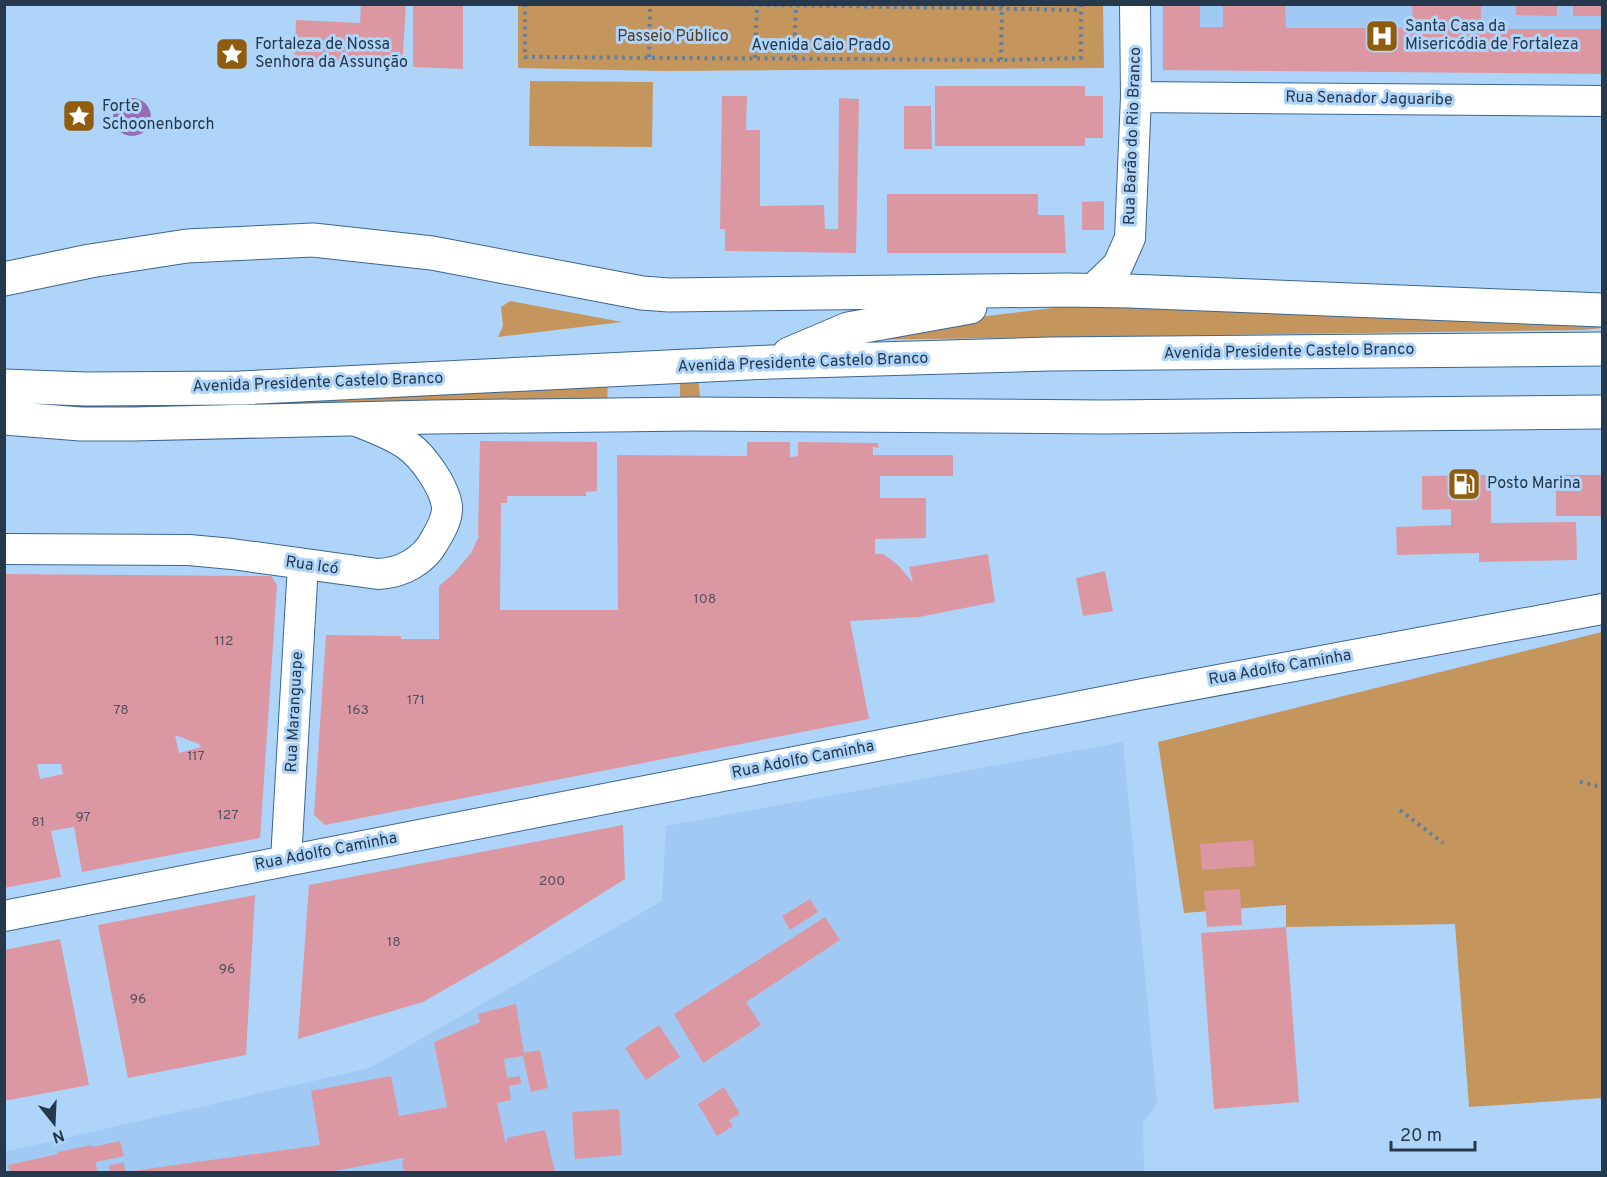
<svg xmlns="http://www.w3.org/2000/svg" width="1607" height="1177" font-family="Overpass,sans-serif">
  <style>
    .built { fill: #a0c9f4 }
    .green { fill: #c5955e }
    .water { fill: #966db5 }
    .building { fill: #dc98a2; fill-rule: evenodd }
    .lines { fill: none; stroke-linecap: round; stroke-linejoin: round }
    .minor-casing { stroke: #3c6690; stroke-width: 32 }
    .primary-casing { stroke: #3c6690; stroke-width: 35 }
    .path { stroke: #647f9a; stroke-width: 4; stroke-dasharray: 3 4.5; stroke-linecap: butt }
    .minor { stroke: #fff; stroke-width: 30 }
    .primary { stroke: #fff; stroke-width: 33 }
    .labels { text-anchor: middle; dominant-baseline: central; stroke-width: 6; stroke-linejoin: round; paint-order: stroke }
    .number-label { font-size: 14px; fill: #545061 }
    .poi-label { font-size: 16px; fill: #26384b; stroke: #afd4fa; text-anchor: start }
    .park-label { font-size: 16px; fill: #573d1e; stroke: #afd4fa }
    .street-label { font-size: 16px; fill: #26384b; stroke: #afd4fa }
  </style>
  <rect width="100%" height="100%" fill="#afd4fa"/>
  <path class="built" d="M1162,5H1602V71L1403,70L1162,67Z
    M1123,742L1157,1103L1143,1122L1144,1172H5L4,1152L370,1068L662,901L666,826Z"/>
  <path class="green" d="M518,5H1103L1104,68L665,71L518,68Z
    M530,81L653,82L652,147L529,146Z
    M510,301L622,322L498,337L503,326L501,307Z
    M1085,304L1602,322V328L1584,330L849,340V333Z
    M698,377L700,396L702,399L680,405V378Z
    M608,382L607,404L109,410L5,402Z
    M1602,632V1098L1469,1107L1455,924L1286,927V905L1184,913L1158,742Z"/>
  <path class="water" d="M113 117a19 19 0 1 1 38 0a19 19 0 1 1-38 0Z"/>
  <path class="building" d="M361,4H406L402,70L294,64L296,20L360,23Z
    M413,4H463V69L413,67Z
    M1163,4H1200V27H1223V4H1285L1286,28H1413L1412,4H1481V29H1602V74L1163,70Z
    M1516,4H1557V16L1516,15Z
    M1573,4H1602V16H1573Z
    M935,86H1085V96H1103V138H1085V146H935Z
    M722,96H747L746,130H760V206L824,205L825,229H838L839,98L859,99L856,253L725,251V229H720Z
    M904,106H931L932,149H904Z
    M887,194H1038V215H1064L1066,253H887Z
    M1104,201V230H1082V202Z
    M480,441L597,442V491L586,492V496H507V503H501L500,610H618L617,455L747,456V442H790V457L798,456V442L878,443L879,448L873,447V455H953V476H880V498H926V538L875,539V554H883L893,561L899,566L913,583L909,567L988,554L995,602L919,617L850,621L869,719L325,825L314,815L326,635L401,636V639H439V586L453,574L471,553L479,536L478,535Z
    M1491,475V523L1576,522L1577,560L1479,562V553L1397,555L1396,527L1451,525V509L1422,510V476Z
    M1556,475H1602V516H1556Z
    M1105,571L1113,611L1083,616L1076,578Z
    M4,574L271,576L277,585L260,838L82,872L74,827L51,831L61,877L4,888ZM175,735L199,744L201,747L179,753ZM37,764H61L63,774L40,779Z
    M623,825L625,879L503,956L423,1002L298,1039L309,885Z
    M1253,840L1255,866L1202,870L1200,844Z
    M1240,889L1242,925L1207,927L1204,891Z
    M255,895L246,1055L128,1078L98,925Z
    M810,899L818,912L790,930L782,916Z
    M825,917L840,940L746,1002L761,1025L703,1063L674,1014Z
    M1286,927L1299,1102L1214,1109L1201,933Z
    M60,939L89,1085L4,1101V950Z
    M516,1004L524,1053L540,1050L548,1088L531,1092L523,1056L504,1059L507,1078L520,1076L521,1084L509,1086L511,1100L497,1103L504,1135L505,1142H507V1138L545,1130L555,1172H404L402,1161H404L403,1158L329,1172H132V1171L320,1145L311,1091L391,1076L399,1116L447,1107L434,1042L480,1022L478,1014Z
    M659,1025L680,1057L646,1080L625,1048Z
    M724,1087L740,1114L729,1120L733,1126L717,1136L698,1104Z
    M619,1109L622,1155L575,1159L572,1112Z
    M120,1141L124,1156L96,1162L97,1172H10L8,1165L58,1154L57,1152L92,1145V1147Z
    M124,1163L125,1172H110L109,1165Z"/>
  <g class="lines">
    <defs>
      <path id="minor" d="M1136,97L1602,101
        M1092,290L1118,265L1130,238L1136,97L1135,4
        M4,549L189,550L232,554L378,574C402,573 424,561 435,540C441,530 448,518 447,506C444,486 423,456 407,445C390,433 370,427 352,419
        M286,860L303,564
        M4,916L1143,694L1602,609"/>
      <path id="primary" d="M4,279L90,261L187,246L313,240L432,253L642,293L669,295L1066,290L1129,291L1602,310
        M789,354L848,329L970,307
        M4,386L86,389L240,388L771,362L1050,354L1602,349
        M4,418L81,424H133L432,417L693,414L1104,417L1602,412"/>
    </defs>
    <use href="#minor" class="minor-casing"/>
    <use href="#primary" class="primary-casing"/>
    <path class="path" d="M525,4V57L1001,60L1081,58V4
      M714,4L1081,10
      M649,57L650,4
      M755,58L757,5
      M794,58L796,5
      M1001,60L1002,4
      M1580,782L1602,787
      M1400,810L1443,843"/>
    <use href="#minor" class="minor"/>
    <use href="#primary" class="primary"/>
  </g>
  <defs>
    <symbol id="hospital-square" viewBox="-11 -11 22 22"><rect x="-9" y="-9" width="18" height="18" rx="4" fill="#905c0d" stroke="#afd4fa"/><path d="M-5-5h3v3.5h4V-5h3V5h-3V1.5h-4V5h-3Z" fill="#fff"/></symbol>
    <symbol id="sight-square" viewBox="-11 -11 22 22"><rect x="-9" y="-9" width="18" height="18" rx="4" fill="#905c0d" stroke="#afd4fa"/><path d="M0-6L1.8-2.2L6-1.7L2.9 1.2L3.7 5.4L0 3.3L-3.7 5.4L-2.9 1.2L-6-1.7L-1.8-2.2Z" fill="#fff"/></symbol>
    <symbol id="fuel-square" viewBox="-11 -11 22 22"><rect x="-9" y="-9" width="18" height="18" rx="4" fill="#905c0d" stroke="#afd4fa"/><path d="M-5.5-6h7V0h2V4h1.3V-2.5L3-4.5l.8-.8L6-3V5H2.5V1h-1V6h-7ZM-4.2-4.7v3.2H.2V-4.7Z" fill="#fff"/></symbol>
  </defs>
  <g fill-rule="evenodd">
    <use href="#hospital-square" x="1363" y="17" width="38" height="38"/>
    <use href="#sight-square" x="213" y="35" width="38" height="38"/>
    <use href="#sight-square" x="60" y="97" width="38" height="38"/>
    <use href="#fuel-square" x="1445" y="465" width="38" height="38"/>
  </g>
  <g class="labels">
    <g class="number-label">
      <text x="705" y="599">108</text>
      <text x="224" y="641">112</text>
      <text x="416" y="700">171</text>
      <text x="121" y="710">78</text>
      <text x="358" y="710">163</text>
      <text x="196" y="756">117</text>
      <text x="228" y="815">127</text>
      <text x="83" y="817">97</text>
      <text x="38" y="822">81</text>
      <text x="552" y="881">200</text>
      <text x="394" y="942">18</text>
      <text x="227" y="969">96</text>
      <text x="138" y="999">96</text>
    </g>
    <g class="poi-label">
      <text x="1405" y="27">Santa Casa da<tspan x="1405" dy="18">Misericódia de Fortaleza</tspan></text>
      <text x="255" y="45">Fortaleza de Nossa<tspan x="255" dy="18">Senhora da Assunção</tspan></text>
      <text x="102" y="107">Forte<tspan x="102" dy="18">Schoonenborch</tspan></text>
      <text x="1487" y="484">Posto Marina</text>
    </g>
    <g class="park-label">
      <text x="673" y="37">Passeio Público</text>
    </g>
    <g class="street-label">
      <text x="821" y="46">Avenida Caio Prado</text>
      <text transform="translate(1369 99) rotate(1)">Rua Senador Jaguaribe</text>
      <text transform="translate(1133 136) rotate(-88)">Rua Barão do Rio Branco</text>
      <text transform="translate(1289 352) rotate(-1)">Avenida Presidente Castelo Branco</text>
      <text transform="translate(803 363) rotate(-2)">Avenida Presidente Castelo Branco</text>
      <text transform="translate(318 383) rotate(-2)">Avenida Presidente Castelo Branco</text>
      <text transform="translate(312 566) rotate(8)">Rua Icó</text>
      <text transform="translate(1280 668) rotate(-10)">Rua Adolfo Caminha</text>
      <text transform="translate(295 712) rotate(-87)">Rua Maranguape</text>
      <text transform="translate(803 760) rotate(-11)">Rua Adolfo Caminha</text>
      <text transform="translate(326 852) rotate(-11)">Rua Adolfo Caminha</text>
    </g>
  </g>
  <rect width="1607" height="1177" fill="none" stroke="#26384b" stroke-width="12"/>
  <g transform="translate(54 1123) rotate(162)" stroke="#afd4fa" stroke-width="4.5" paint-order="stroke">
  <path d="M0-4.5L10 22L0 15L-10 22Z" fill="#26384b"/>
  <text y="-9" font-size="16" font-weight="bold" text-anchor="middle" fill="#26384b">N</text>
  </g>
  <path d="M1391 1141v9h84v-9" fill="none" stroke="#26384b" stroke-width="3"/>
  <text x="1400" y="1141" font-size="18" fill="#26384b" stroke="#afd4fa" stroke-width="4.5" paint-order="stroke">20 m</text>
</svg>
